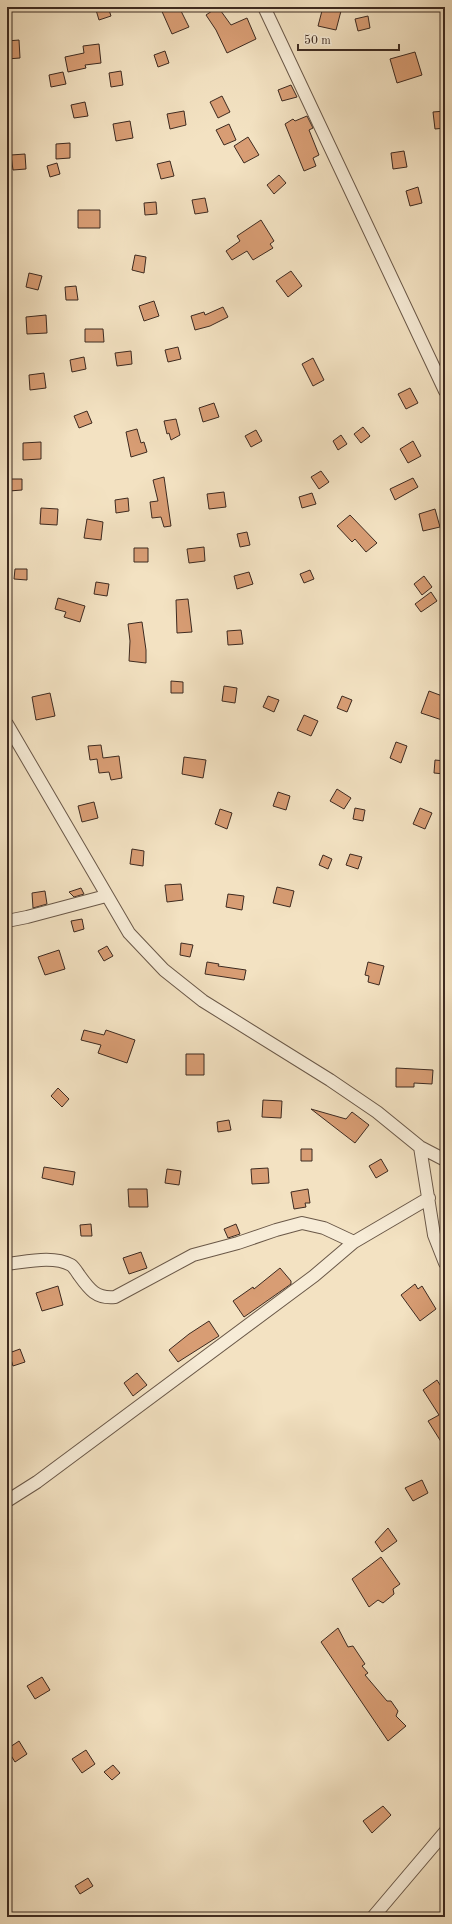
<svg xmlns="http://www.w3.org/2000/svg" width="452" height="1924" font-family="'Old Standard TT',serif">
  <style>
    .building { fill: #d89d74; stroke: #3d2a20 }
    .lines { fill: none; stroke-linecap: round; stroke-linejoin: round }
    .street-casing { stroke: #6a5848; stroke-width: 14 }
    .street { stroke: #f7ecd7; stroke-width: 12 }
  </style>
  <rect width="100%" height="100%" fill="#f3e2c2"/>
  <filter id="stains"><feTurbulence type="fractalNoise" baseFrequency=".005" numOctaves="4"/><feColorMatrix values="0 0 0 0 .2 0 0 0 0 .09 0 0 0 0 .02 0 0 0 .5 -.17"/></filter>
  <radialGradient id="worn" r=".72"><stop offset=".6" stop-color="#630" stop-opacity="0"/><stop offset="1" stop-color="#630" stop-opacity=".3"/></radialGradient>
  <path class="building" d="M108,7L111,16L99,20L96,10Z
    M160,7H179L189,27L172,34Z
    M218,7L231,25L247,18L256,39L227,53L216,30L206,15Z
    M323,7L341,11L336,30L318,26Z
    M368,16L370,28L358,31L355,19Z
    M19,40L20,58L7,59V41Z
    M99,44L101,63L85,65L86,68L68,72L65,57L84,53L83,46Z
    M165,51L169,63L158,67L154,55Z
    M415,52L422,75L397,83L390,59Z
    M121,71L123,85L111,87L109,73Z
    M63,72L66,84L51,87L49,75Z
    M291,85L297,97L282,101L278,90Z
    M222,96L230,112L218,118L210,102Z
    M85,102L88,116L74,118L71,105Z
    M184,111L186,125L170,129L167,114Z
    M445,111V128L435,129L433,112Z
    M307,116L313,128L309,130L319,155L313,158L316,166L304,171L285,124L293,119L295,121Z
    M130,121L133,138L116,141L113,124Z
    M229,124L236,140L224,145L216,130Z
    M248,137L259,155L244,163L234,146Z
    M70,143V158L56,159V144Z
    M404,151L407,167L393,169L391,153Z
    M25,154L26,169L13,170L11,155Z
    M170,161L174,176L161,179L157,164Z
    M57,163L60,174L50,177L47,166Z
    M279,175L286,183L274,194L267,185Z
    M418,187L422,203L410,206L406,191Z
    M205,198L208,212L195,214L192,200Z
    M156,202L157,214L145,215L144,203Z
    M78,210H100V228H78Z
    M261,220L274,241L270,244L273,248L253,260L247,251L232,260L226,251L240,241L237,236Z
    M135,255L146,257L144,273L132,270Z
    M291,271L302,286L288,297L276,281Z
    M29,273L42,276L38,290L26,287Z
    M76,286L78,300H66L65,287Z
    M154,301L159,316L144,321L139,306Z
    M223,307L228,317L210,326L195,330L191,316L204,312L205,315Z
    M46,315L47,333L27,334L26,317Z
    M85,329H103L104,342H85Z
    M178,347L181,359L168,362L165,350Z
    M131,351L132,364L117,366L115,353Z
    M84,357L86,369L72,372L70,360Z
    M313,358L324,380L313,386L302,364Z
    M44,373L46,388L30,390L29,375Z
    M410,388L418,403L406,409L398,394Z
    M214,403L219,417L203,422L199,408Z
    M87,411L92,423L79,428L74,416Z
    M176,419L180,435L171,440L169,433L167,434L164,421Z
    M363,427L370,436L361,443L354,434Z
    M137,429L141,443L144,442L147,452L131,457L126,432Z
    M256,430L262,441L251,447L245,436Z
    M341,435L347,444L338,450L333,441Z
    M413,441L421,456L408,463L400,449Z
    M41,442V459L23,460V443Z
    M321,471L329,482L319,489L311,477Z
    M164,477L171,526L164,527L161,517L152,518L150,502L158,501L153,480Z
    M413,478L418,487L395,500L390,489Z
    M9,479H22V490L9,491Z
    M224,492L226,507L209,509L207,494Z
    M312,493L316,504L302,508L299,497Z
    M128,498L129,511L116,513L115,500Z
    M41,508L58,509L57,525L40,524Z
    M435,509L440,527L423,531L419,514Z
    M350,515L377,543L366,552L355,539L352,542L337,526Z
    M87,519L103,522L101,540L84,538Z
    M247,532L250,545L240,547L237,534Z
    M204,547L205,561L189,563L187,549Z
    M134,548H148V562H134Z
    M15,569H27V580L14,579Z
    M310,570L314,579L304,583L300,574Z
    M249,572L253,584L237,589L234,576Z
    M424,576L432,587L422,595L414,584Z
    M96,582L109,584L107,596L94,594Z
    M431,592L437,601L421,612L415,604Z
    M58,598L85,606L80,622L64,617L66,612L55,609Z
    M188,599L192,632L177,633L176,600Z
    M142,622L146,650V663L129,661L130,641L128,624Z
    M241,630L243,644L228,645L227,631Z
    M171,681L183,682V693H171Z
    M224,686L237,688L235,703L222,701Z
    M429,691L445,697V721L421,713Z
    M50,693L55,716L36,720L32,697Z
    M268,696L279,700L274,712L263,707Z
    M342,696L352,700L347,712L337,708Z
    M304,715L318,721L311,736L297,730Z
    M396,742L407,746L401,763L390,758Z
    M101,745L103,758L119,756L122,778L111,780L109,772L99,773L97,759L90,760L88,746Z
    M184,757L206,760L203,778L182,774Z
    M435,760L445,761V774L434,773Z
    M337,789L351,798L344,809L330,801Z
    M278,792L290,796L286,810L273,806Z
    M94,802L98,818L82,822L78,806Z
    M355,808L365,810L363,821L353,819Z
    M420,808L432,813L425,829L413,824Z
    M220,809L232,813L227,829L215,824Z
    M132,849L144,851L143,866L130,864Z
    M350,854L362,857L358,869L346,865Z
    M323,855L332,859L328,869L319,865Z
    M181,884L183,900L167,902L165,885Z
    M277,887L294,891L290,907L273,903Z
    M81,888L84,894L74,897L69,892Z
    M45,891L47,904L33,908L32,893Z
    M228,894L244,896L242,910L226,907Z
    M82,919L84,929L74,932L71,921Z
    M181,943L193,945L190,957L180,955Z
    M107,946L113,956L104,961L98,951Z
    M59,950L65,969L45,975L38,957Z
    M207,962L219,964L218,966L246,970L244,980L205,974Z
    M368,962L384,966L379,985L368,982L369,976L365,975Z
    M84,1030L104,1035L106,1030L135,1040L127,1063L98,1053L101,1045L81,1040Z
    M186,1054H204V1075H186Z
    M396,1068L433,1070L432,1084L414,1083V1087H396Z
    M58,1088L69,1099L62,1107L51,1096Z
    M263,1100L282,1101L281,1118L262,1117Z
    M311,1109L346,1119L352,1112L369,1125L355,1143Z
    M229,1120L231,1130L218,1132L217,1122Z
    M301,1149H312V1161H301Z
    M381,1159L388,1171L376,1178L369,1166Z
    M44,1167L75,1172L73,1185L42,1178Z
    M268,1168L269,1183L252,1184L251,1169Z
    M167,1169L181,1171L179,1185L165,1183Z
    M128,1189H147L148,1207H129Z
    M308,1189L310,1203H305L306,1207L294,1209L291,1192Z
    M91,1224L92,1236H81L80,1225Z
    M236,1224L240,1234L228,1238L224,1229Z
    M141,1252L147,1268L129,1274L123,1258Z
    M280,1268L291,1281V1284L244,1317L233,1301L253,1287L254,1289Z
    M415,1284L418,1289L422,1286L436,1309L420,1321L401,1295Z
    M58,1286L63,1305L42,1311L36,1293Z
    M209,1321L219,1336L178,1362L169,1350L189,1334Z
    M20,1349L25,1362L13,1366L9,1353Z
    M137,1373L147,1385L133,1396L124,1383Z
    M437,1380L445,1393V1448L428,1421L439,1415L423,1390Z
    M422,1480L428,1493L413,1501L405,1488Z
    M388,1528L397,1541L382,1552L375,1542Z
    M381,1557L400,1584L393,1589L394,1594L383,1603L378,1600L369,1607L352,1579Z
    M338,1628L348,1647L353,1646L365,1664L362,1666L368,1673L365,1675L387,1701H391L398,1711L396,1716L406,1726L388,1741L321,1642Z
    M42,1677L50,1690L35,1699L27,1686Z
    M19,1741L27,1754L15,1762L7,1749Z
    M86,1750L95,1764L82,1773L72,1759Z
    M113,1765L120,1773L112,1780L104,1772Z
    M383,1806L391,1815L372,1833L363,1821Z
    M88,1878L93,1886L80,1894L75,1886Z"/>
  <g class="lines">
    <defs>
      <path id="street" d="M264,7L445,391
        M7,724L129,933L164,970L203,1001L330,1080L377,1112L420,1147L445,1160
        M7,921L27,917L106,896
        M420,1147L434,1235L445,1263
        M7,1264C26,1262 53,1255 71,1265C74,1267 77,1272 79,1275C89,1289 96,1299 115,1297L193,1255L238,1243L276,1230L302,1223L324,1228L354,1242
        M7,1501L37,1482L314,1276L354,1242L429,1198
        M373,1917L445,1832"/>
    </defs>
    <use href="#street" class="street-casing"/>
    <use href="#street" class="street"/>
  </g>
  <rect width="452" height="1924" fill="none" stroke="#f3e2c2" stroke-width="24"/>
  <rect x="8" y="8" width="436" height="1908" fill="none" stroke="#3d2a20" stroke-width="2"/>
  <rect x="12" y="12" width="428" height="1900" fill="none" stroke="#3d2a20"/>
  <path d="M298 44v6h101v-6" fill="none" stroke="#3d2a20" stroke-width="2"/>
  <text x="304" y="44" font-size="12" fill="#3d2a20" stroke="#f7ecd7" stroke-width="3" paint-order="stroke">50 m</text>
  <rect width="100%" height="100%" filter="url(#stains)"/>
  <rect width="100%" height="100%" fill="url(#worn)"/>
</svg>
